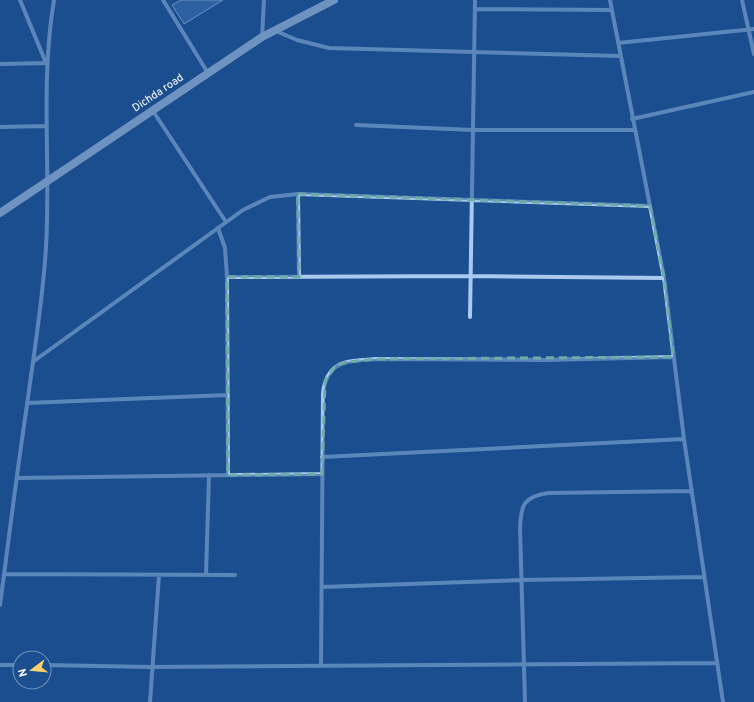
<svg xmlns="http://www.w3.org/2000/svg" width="754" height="702" font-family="Overpass,sans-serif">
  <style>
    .building { fill: #4478b7; stroke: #cfe3fa }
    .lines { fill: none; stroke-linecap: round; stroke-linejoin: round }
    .street { stroke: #a9c9ee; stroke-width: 4 }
    .secondary { stroke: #d6e6fa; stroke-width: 8 }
    .marked { fill: none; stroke: #6fada8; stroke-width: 3; stroke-dasharray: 8 5; stroke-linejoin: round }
    .labels { text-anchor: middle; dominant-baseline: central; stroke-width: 3; stroke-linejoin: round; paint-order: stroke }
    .street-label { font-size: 11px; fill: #fff; stroke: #1b4f8f }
  </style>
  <rect width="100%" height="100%" fill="#1b4f8f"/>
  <path class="building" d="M181,0H223L184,24L172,5Z"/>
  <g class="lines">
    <path class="street" d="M163,0L208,73
      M610,0L664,278L684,439L723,702
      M742,0L754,54
      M475,9L612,10
      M276,31L297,40L329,48L620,56
      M262,37L264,0
      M618,43L754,29
      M0,64L46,63L20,0
      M153,111L226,222
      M632,119L754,92
      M356,125L473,130H634
      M0,127L46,126
      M298,194L299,277
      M218,228L225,248L227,277L228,475
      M227,277L471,276L664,278
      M470,317L475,0
      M34,361L243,210L270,197L298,194L650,206
      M27,403L227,395
      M322,457L684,439
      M17,478L322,474
      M4,574L235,575
      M206,575L209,475
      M322,587L522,580L703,577
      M0,605C9,538 17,471 27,405C34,352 43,300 46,247C51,163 40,84 54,0
      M0,665H20
      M44,665L151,667L717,663
      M321,666L323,393C327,360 348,361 376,359L545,360L673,357
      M150,702L159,575
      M525,702L520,528C521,505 523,497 548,493L691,491"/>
    <path class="secondary" d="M0,213L262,37L334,0"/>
  </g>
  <path d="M0 0H754V702H0ZM298,194L650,206L664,278L673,357L376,359L346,362L336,365L325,381L322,474L228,475L227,277H299Z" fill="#1b4f8f" fill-opacity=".55" fill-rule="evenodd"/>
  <path class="marked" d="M298,194L650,206L664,278L673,357L376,359L346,362L336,365L325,381L322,474L228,475L227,277H299Z"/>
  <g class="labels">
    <g class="street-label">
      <text transform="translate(158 93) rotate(-34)">Dichda road</text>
    </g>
  </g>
  <g transform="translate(32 670) rotate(254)"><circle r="19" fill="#1b4f8f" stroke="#7695bc"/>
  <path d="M0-3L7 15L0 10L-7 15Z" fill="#ffd166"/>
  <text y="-6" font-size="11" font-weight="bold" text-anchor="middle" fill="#ffffff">N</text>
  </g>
</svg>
